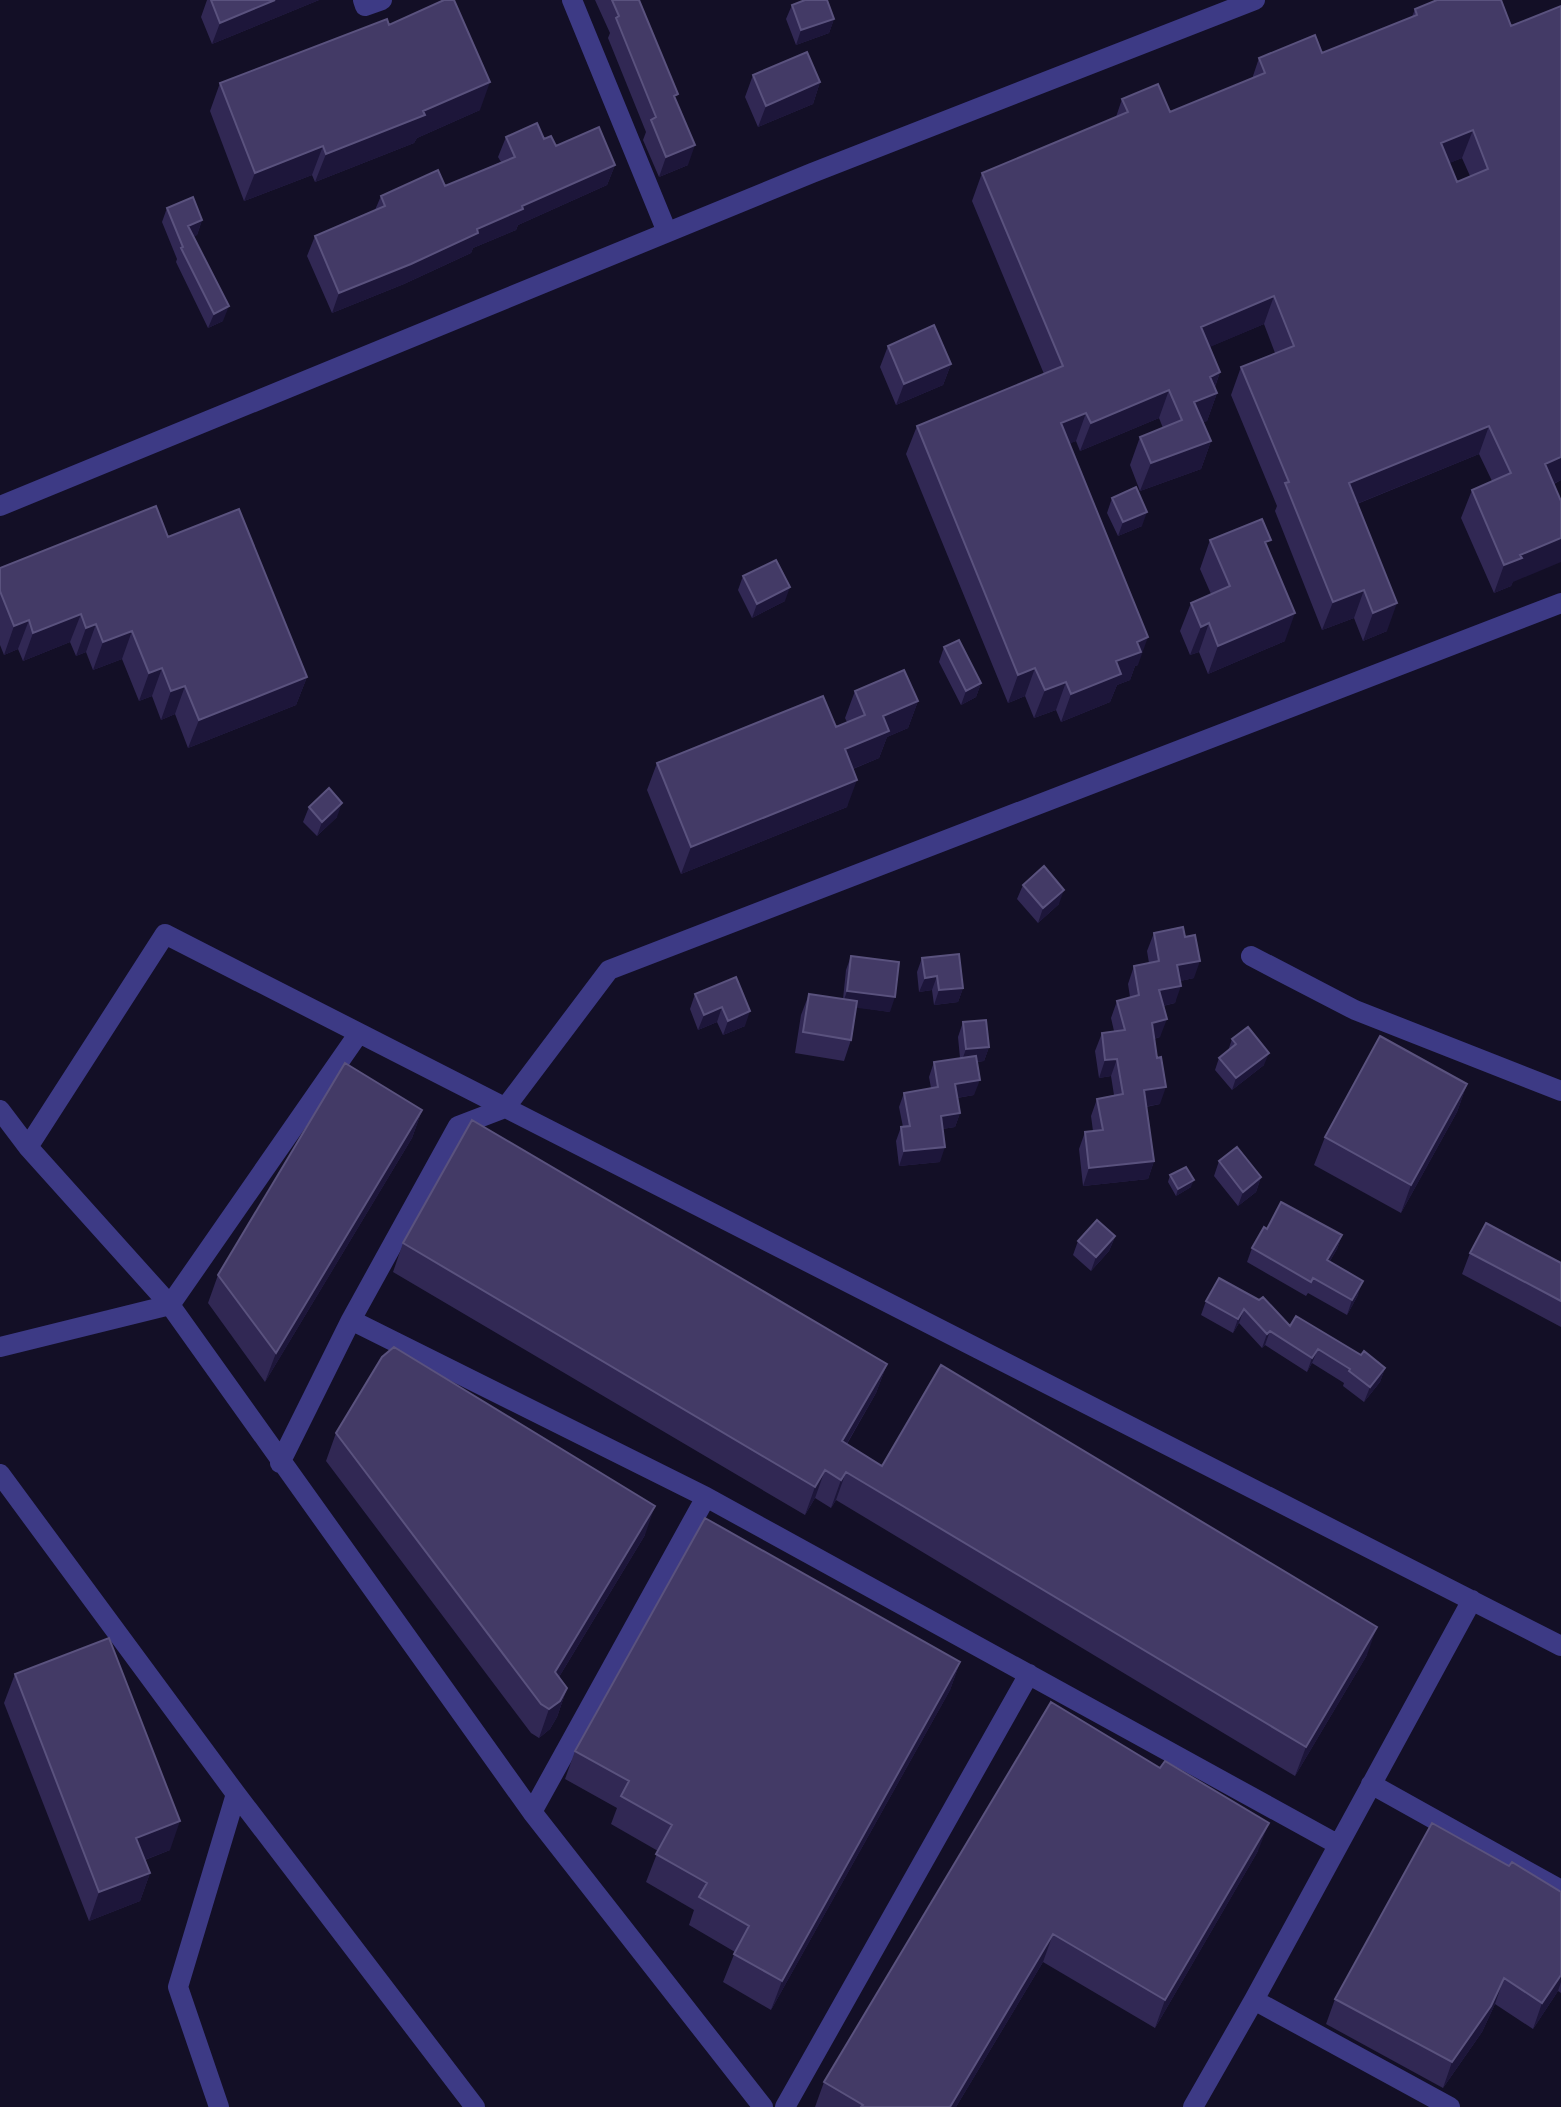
<svg xmlns="http://www.w3.org/2000/svg" width="1561" height="2107" font-family="Quicksand,sans-serif">
  <style>
    .lines { fill: none; stroke-linecap: round; stroke-linejoin: round }
    .minor { stroke: #3d3a85; stroke-width: 20 }
    .wall { fill: #312854; fill-rule: evenodd }
    .shaded-wall { fill: #1d163a }
    .building { fill: #433a66; stroke: #5a527e; stroke-width: 2; fill-rule: evenodd }
  </style>
  <rect width="100%" height="100%" fill="#130f26"/>
  <g class="lines">
    <path class="minor" d="M363,0L365,6L382,0
      M572,0L667,232
      M0,506L812,173L1255,0
      M1251,956L1355,1010L1561,1091
      M0,1110L28,1147L170,1305L532,1812L763,2107
      M28,1147L165,934L1561,1646
      M351,1320L458,1126L505,1108L609,970L1561,603
      M0,1347L170,1305L359,1033
      M280,1463L351,1320L706,1497L1337,1844
      M0,1474L236,1794L475,2107
      M1371,1784L1561,1890
      M532,1812L706,1497
      M1254,2000L1450,2107
      M219,2107L178,1987L236,1794
      M785,2107L1029,1674
      M1193,2107L1254,2000L1472,1600"/>
  </g>
  <path class="wall" d="M207,0H319L212,44L201,17Z
    M595,0H639L676,100L688,165L659,177L643,140L646,132L608,38L610,33Z
    M792,5L834,19L829,33L796,45L786,19Z
    M1561,6V480L1554,484L1511,586L1494,593L1461,518L1472,490L1492,481L1479,454L1357,504L1387,631L1363,641L1354,618L1322,630L1275,511L1277,506L1231,395L1241,367L1275,353L1264,324L1209,347L1220,372L1215,387L1217,393L1207,421L1203,422L1211,441L1201,469L1140,491L1130,465L1140,437L1163,428L1159,418L1080,451L1076,441L1070,443L1138,665L1135,666L1130,680L1117,685L1110,702L1061,722L1056,710L1034,718L1025,696L1008,703L906,454L917,426L1044,374L972,201L982,173L1116,117L1122,99L1170,112L1252,79L1259,58L1322,53L1412,17L1415,9L1511,26ZM1462,158L1470,176L1457,182L1449,163Z
    M389,25L480,110L417,138L414,143L315,182L312,175L244,201L210,111L220,83Z
    M753,75L820,82L813,104L758,127L745,97Z
    M506,137L544,139L556,146L615,165L607,185L518,225L516,230L473,248L471,253L404,284L332,313L307,256L315,236L375,210L381,196L445,186L501,162L498,157Z
    M167,208L202,220L197,235L194,236L223,321L208,328L176,262L177,259L162,222Z
    M888,346L951,364L943,385L896,405L880,367Z
    M1112,498L1142,526L1118,536L1107,513Z
    M168,537L307,677L296,705L188,748L175,714L161,720L152,696L139,701L122,659L93,670L86,652L76,656L70,642L23,661L18,649L4,655L0,645V568Z
    M1210,540L1267,548L1285,641L1208,674L1199,652L1190,655L1180,631L1191,603L1211,594L1200,569Z
    M743,576L785,601L752,618L738,590Z
    M944,647L981,683L976,697L961,705L939,662Z
    M855,691L918,701L908,728L887,737L879,758L853,769L847,807L681,874L647,790L657,763L836,727L847,722L845,718Z
    M309,807L337,817L317,836L303,822Z
    M1023,885L1059,904L1038,923L1017,899Z
    M1154,933L1194,978L1180,981L1175,1003L1163,1006L1160,1037L1154,1039L1160,1104L1146,1107L1154,1161L1148,1179L1083,1186L1079,1149L1085,1132L1093,1131L1091,1116L1097,1099L1114,1095L1111,1076L1099,1078L1095,1051L1102,1033L1114,1031L1111,1018L1117,1001L1130,997L1128,984L1134,966L1149,963L1147,951Z
    M851,956L890,1012L856,1007L851,1040L844,1061L795,1053L801,1015L809,994L843,999L846,970Z
    M922,958L963,988L958,1002L934,1005L932,990L919,992L917,972Z
    M736,977L745,1026L723,1035L717,1022L698,1030L690,1009L695,994Z
    M963,1022L989,1047L984,1061L977,1062L974,1095L957,1098L960,1113L955,1127L942,1129L940,1162L899,1166L896,1141L901,1127H903L899,1107L904,1093L931,1088L929,1077L934,1062L960,1058L958,1037Z
    M1232,1039L1264,1065L1232,1090L1215,1070L1219,1058L1228,1051Z
    M1467,1084L1457,1112L1401,1213L1314,1165L1325,1137Z
    M422,1110L412,1138L265,1382L208,1303L218,1275Z
    M1219,1161L1261,1177L1256,1192L1238,1206L1214,1176Z
    M1170,1175L1191,1187L1176,1196L1168,1182Z
    M1267,1229L1342,1235L1337,1249L1330,1261L1358,1295L1347,1315L1308,1293L1306,1296L1247,1262L1252,1248Z
    M1115,1237L1109,1251L1091,1271L1073,1255L1078,1241Z
    M403,1243L887,1364L876,1393L847,1444L882,1466L1367,1655L1295,1776L836,1500L831,1508L815,1498L805,1515L393,1272Z
    M1470,1253L1561,1263V1327L1462,1274Z
    M1219,1278L1290,1326L1361,1355L1385,1368L1380,1382L1364,1402L1343,1386L1344,1383L1312,1363L1307,1372L1265,1345L1262,1348L1239,1323L1233,1333L1201,1315L1206,1301Z
    M336,1433L645,1535L559,1677L567,1688L557,1717L550,1729L539,1738L531,1733L326,1461Z
    M960,1662L950,1690L771,2010L723,1982L735,1952L689,1925L694,1910L646,1882L658,1851L611,1824L617,1808L565,1779L575,1751Z
    M15,1674L170,1850L145,1860L150,1873L140,1901L89,1921L4,1703Z
    M1051,1702L1258,1851L1155,2028L1043,1962L956,2107H815L824,2082Z
    M1509,1866L1561,1892V1993L1558,1991L1533,2029L1495,2004L1482,2032L1443,2088L1326,2024L1335,1999Z"/>
  <path class="shaded-wall" d="M275,0H319L212,44L220,23Z
    M834,19L829,33L796,45L801,30Z
    M490,82L480,110L417,138L414,143L315,182L326,154Z
    M820,82L813,104L758,127L766,106Z
    M1473,130L1462,158L1430,171L1441,143Z
    M695,145L688,165L659,177L666,157Z
    M323,146L312,175L244,201L255,173Z
    M615,165L607,185L518,225L516,230L473,248L471,253L404,284L332,313L339,293L477,229L522,206Z
    M202,220L197,235L183,240L188,226Z
    M1274,296L1264,324L1191,355L1201,327Z
    M229,306L223,321L208,328L214,314Z
    M951,364L943,385L896,405L904,384Z
    M1220,372L1212,395L1217,393L1207,421L1184,430L1194,402L1210,377Z
    M1169,390L1159,418L1080,451L1091,423Z
    M1086,413L1076,441L1051,451L1061,423Z
    M1489,426L1479,454L1339,511L1349,483Z
    M1211,441L1201,469L1140,491L1151,463Z
    M1561,457V480L1535,492L1545,464Z
    M1147,512L1142,526L1118,536L1123,522Z
    M1561,538V562L1513,582L1511,586L1494,593L1504,565L1520,555Z
    M790,587L785,601L752,618L757,604Z
    M1364,590L1354,618L1322,630L1333,602Z
    M1397,603L1387,631L1363,641L1373,613Z
    M1295,613L1285,641L1208,674L1218,646Z
    M81,614L70,642L23,661L33,633Z
    M29,620L18,649L4,655L14,626Z
    M1209,623L1199,652L1190,655L1201,627Z
    M96,624L86,652L76,656L86,628Z
    M132,631L122,659L93,670L103,642Z
    M1148,637L1138,665L1135,666L1130,680L1117,685L1110,702L1061,722L1071,694L1116,661L1137,642Z
    M162,668L152,696L139,701L149,673Z
    M1035,668L1025,696L1008,703L1018,675Z
    M307,677L296,705L188,748L199,720Z
    M1066,682L1056,710L1034,718L1045,690Z
    M981,683L976,697L961,705L966,691Z
    M185,686L175,714L161,720L171,691Z
    M918,701L908,728L887,737L879,758L835,776L845,749L883,716Z
    M857,780L847,807L681,874L691,847Z
    M342,803L337,817L317,836L322,822Z
    M1064,890L1059,904L1038,923L1043,908Z
    M1200,961L1194,978L1171,983L1177,965Z
    M937,976L932,990L919,992L925,978Z
    M1181,986L1175,1003L1153,1008L1159,990Z
    M963,988L958,1002L934,1005L939,990Z
    M847,991L895,997L890,1012L842,1006Z
    M722,1007L717,1022L698,1030L704,1015Z
    M750,1011L745,1026L723,1035L728,1021Z
    M1167,1019L1160,1037L1145,1041L1152,1023Z
    M989,1047L984,1061L961,1063L966,1049Z
    M1269,1053L1264,1065L1232,1090L1236,1078Z
    M1117,1059L1111,1076L1099,1078L1105,1060Z
    M980,1080L974,1095L950,1099L955,1084Z
    M1467,1084L1457,1112L1401,1213L1411,1185Z
    M1166,1087L1160,1104L1137,1108L1144,1090Z
    M422,1110L412,1138L265,1382L276,1353Z
    M960,1113L955,1127L936,1130L941,1116Z
    M945,1147L940,1162L899,1166L904,1151Z
    M1154,1161L1148,1179L1083,1186L1089,1168Z
    M1261,1177L1256,1192L1238,1206L1243,1192Z
    M1194,1180L1191,1187L1176,1196L1178,1189Z
    M1342,1235L1337,1249L1322,1274L1327,1260Z
    M1115,1236L1109,1251L1091,1271L1096,1257Z
    M1363,1281L1358,1295L1347,1315L1352,1300Z
    M1244,1309L1239,1323L1233,1333L1238,1319Z
    M1270,1331L1265,1345L1262,1348L1267,1334Z
    M1318,1349L1312,1363L1307,1372L1312,1358Z
    M887,1364L876,1393L832,1469L842,1441Z
    M1385,1368L1380,1382L1364,1402L1370,1387Z
    M825,1470L815,1498L805,1515L815,1487Z
    M846,1472L836,1500L831,1508L841,1480Z
    M655,1506L645,1535L545,1700L555,1672Z
    M1377,1627L1367,1655L1295,1776L1306,1747Z
    M960,1662L950,1690L771,2010L782,1981Z
    M567,1688L557,1717L550,1729L539,1738L549,1709Z
    M180,1821L170,1850L126,1867L136,1838Z
    M1269,1823L1258,1851L1155,2028L1165,2000Z
    M150,1873L140,1901L89,1921L99,1892Z
    M1053,1934L1043,1962L956,2107H950Z
    M1561,1975V1982L1558,1991L1533,2029L1542,2003Z
    M1504,1978L1495,2004L1482,2032L1443,2088L1452,2062Z"/>
  <path class="building" d="M211,0H275L220,23Z
    M444,0H454L490,82L423,111L425,115L326,154L323,146L255,173L220,83L387,19L389,25Z
    M612,0H639L678,94L674,96L695,145L666,157L651,120L656,117L616,18L619,16Z
    M805,0H827L834,19L801,30L792,5Z
    M1437,0H1501L1511,26L1561,6V457L1545,464L1561,501V538L1520,555L1522,558L1504,565L1472,490L1511,473L1489,426L1349,483L1397,603L1373,613L1364,590L1333,602L1285,483L1289,482L1241,367L1294,346L1274,296L1201,327L1220,372L1210,377L1217,393L1194,402L1211,441L1151,463L1140,437L1182,420L1169,390L1091,423L1086,413L1061,423L1148,637L1137,642L1141,652L1116,661L1121,674L1071,694L1066,682L1045,690L1035,668L1018,675L917,426L1063,366L982,173L1128,112L1122,99L1158,84L1170,112L1265,73L1259,58L1315,35L1322,53L1417,15L1415,9ZM1473,130L1488,169L1457,182L1441,143Z
    M807,52L820,82L766,106L753,75Z
    M537,123L544,139L551,136L556,146L599,127L615,165L522,206L523,209L477,229L478,233L411,264L339,293L315,236L385,206L381,196L438,170L445,186L515,157L506,137Z
    M193,197L202,220L188,226L229,306L214,314L181,248L183,247L167,208Z
    M934,325L951,364L904,384L888,346Z
    M1136,487L1147,512L1123,522L1112,498Z
    M156,506L168,537L239,509L307,677L199,720L185,686L171,691L162,668L149,673L132,631L103,642L96,624L86,628L81,614L33,633L29,620L14,626L0,591V568Z
    M1262,519L1271,540L1265,542L1295,613L1218,646L1209,623L1201,627L1191,603L1230,586L1210,540Z
    M776,560L790,587L757,604L743,576Z
    M959,640L981,683L966,691L944,647Z
    M904,670L918,701L883,716L889,731L845,749L857,780L691,847L657,763L823,696L836,727L865,715L855,691Z
    M329,788L342,803L322,822L309,807Z
    M1044,866L1064,890L1043,908L1023,885Z
    M1183,927L1185,937L1195,935L1200,961L1177,965L1181,986L1159,990L1167,1019L1152,1023L1157,1058L1161,1057L1166,1087L1144,1090L1154,1161L1089,1168L1085,1132L1103,1130L1097,1099L1123,1094L1117,1059L1105,1060L1102,1033L1125,1030L1117,1001L1139,995L1134,966L1159,961L1154,933Z
    M959,954L963,988L939,990L937,976L925,978L922,958Z
    M851,956L899,962L895,997L847,991Z
    M736,977L750,1011L728,1021L722,1007L704,1015L695,994Z
    M809,994L857,1001L851,1040L803,1032Z
    M986,1020L989,1047L966,1049L963,1022Z
    M1248,1027L1269,1053L1236,1078L1219,1058L1236,1044L1232,1039Z
    M1380,1036L1467,1084L1411,1185L1325,1137Z
    M976,1056L980,1080L955,1084L960,1113L941,1116L945,1147L904,1151L901,1127L910,1126L904,1093L938,1087L934,1062Z
    M345,1063L422,1110L276,1353L218,1275Z
    M472,1120L887,1364L842,1441L882,1466L941,1365L1377,1627L1306,1747L846,1472L841,1480L825,1470L815,1487L403,1243Z
    M1237,1147L1261,1177L1243,1192L1219,1161Z
    M1186,1167L1194,1180L1178,1189L1170,1175Z
    M1281,1202L1342,1235L1327,1260L1363,1281L1352,1300L1313,1278L1311,1282L1252,1248L1264,1227L1267,1229Z
    M1097,1220L1115,1236L1096,1257L1078,1241Z
    M1486,1223L1561,1263V1301L1470,1253Z
    M1219,1278L1259,1300L1263,1297L1290,1326L1296,1316L1361,1355L1364,1351L1385,1368L1370,1387L1349,1371L1350,1369L1318,1349L1312,1358L1270,1331L1267,1334L1244,1309L1238,1319L1206,1301Z
    M394,1347L655,1506L555,1672L567,1688L560,1701L549,1709L541,1704L336,1433L382,1357Z
    M705,1518L960,1662L782,1981L734,1954L749,1926L699,1897L707,1883L656,1854L672,1825L621,1796L629,1781L575,1751Z
    M109,1638L180,1821L136,1838L150,1873L99,1892L15,1674Z
    M1051,1702L1160,1768L1165,1761L1269,1823L1165,2000L1053,1934L950,2107H861L863,2105L824,2082Z
    M1432,1823L1509,1866L1512,1862L1561,1892V1975L1542,2003L1504,1978L1491,2006L1452,2062L1335,1999Z"/>
</svg>
